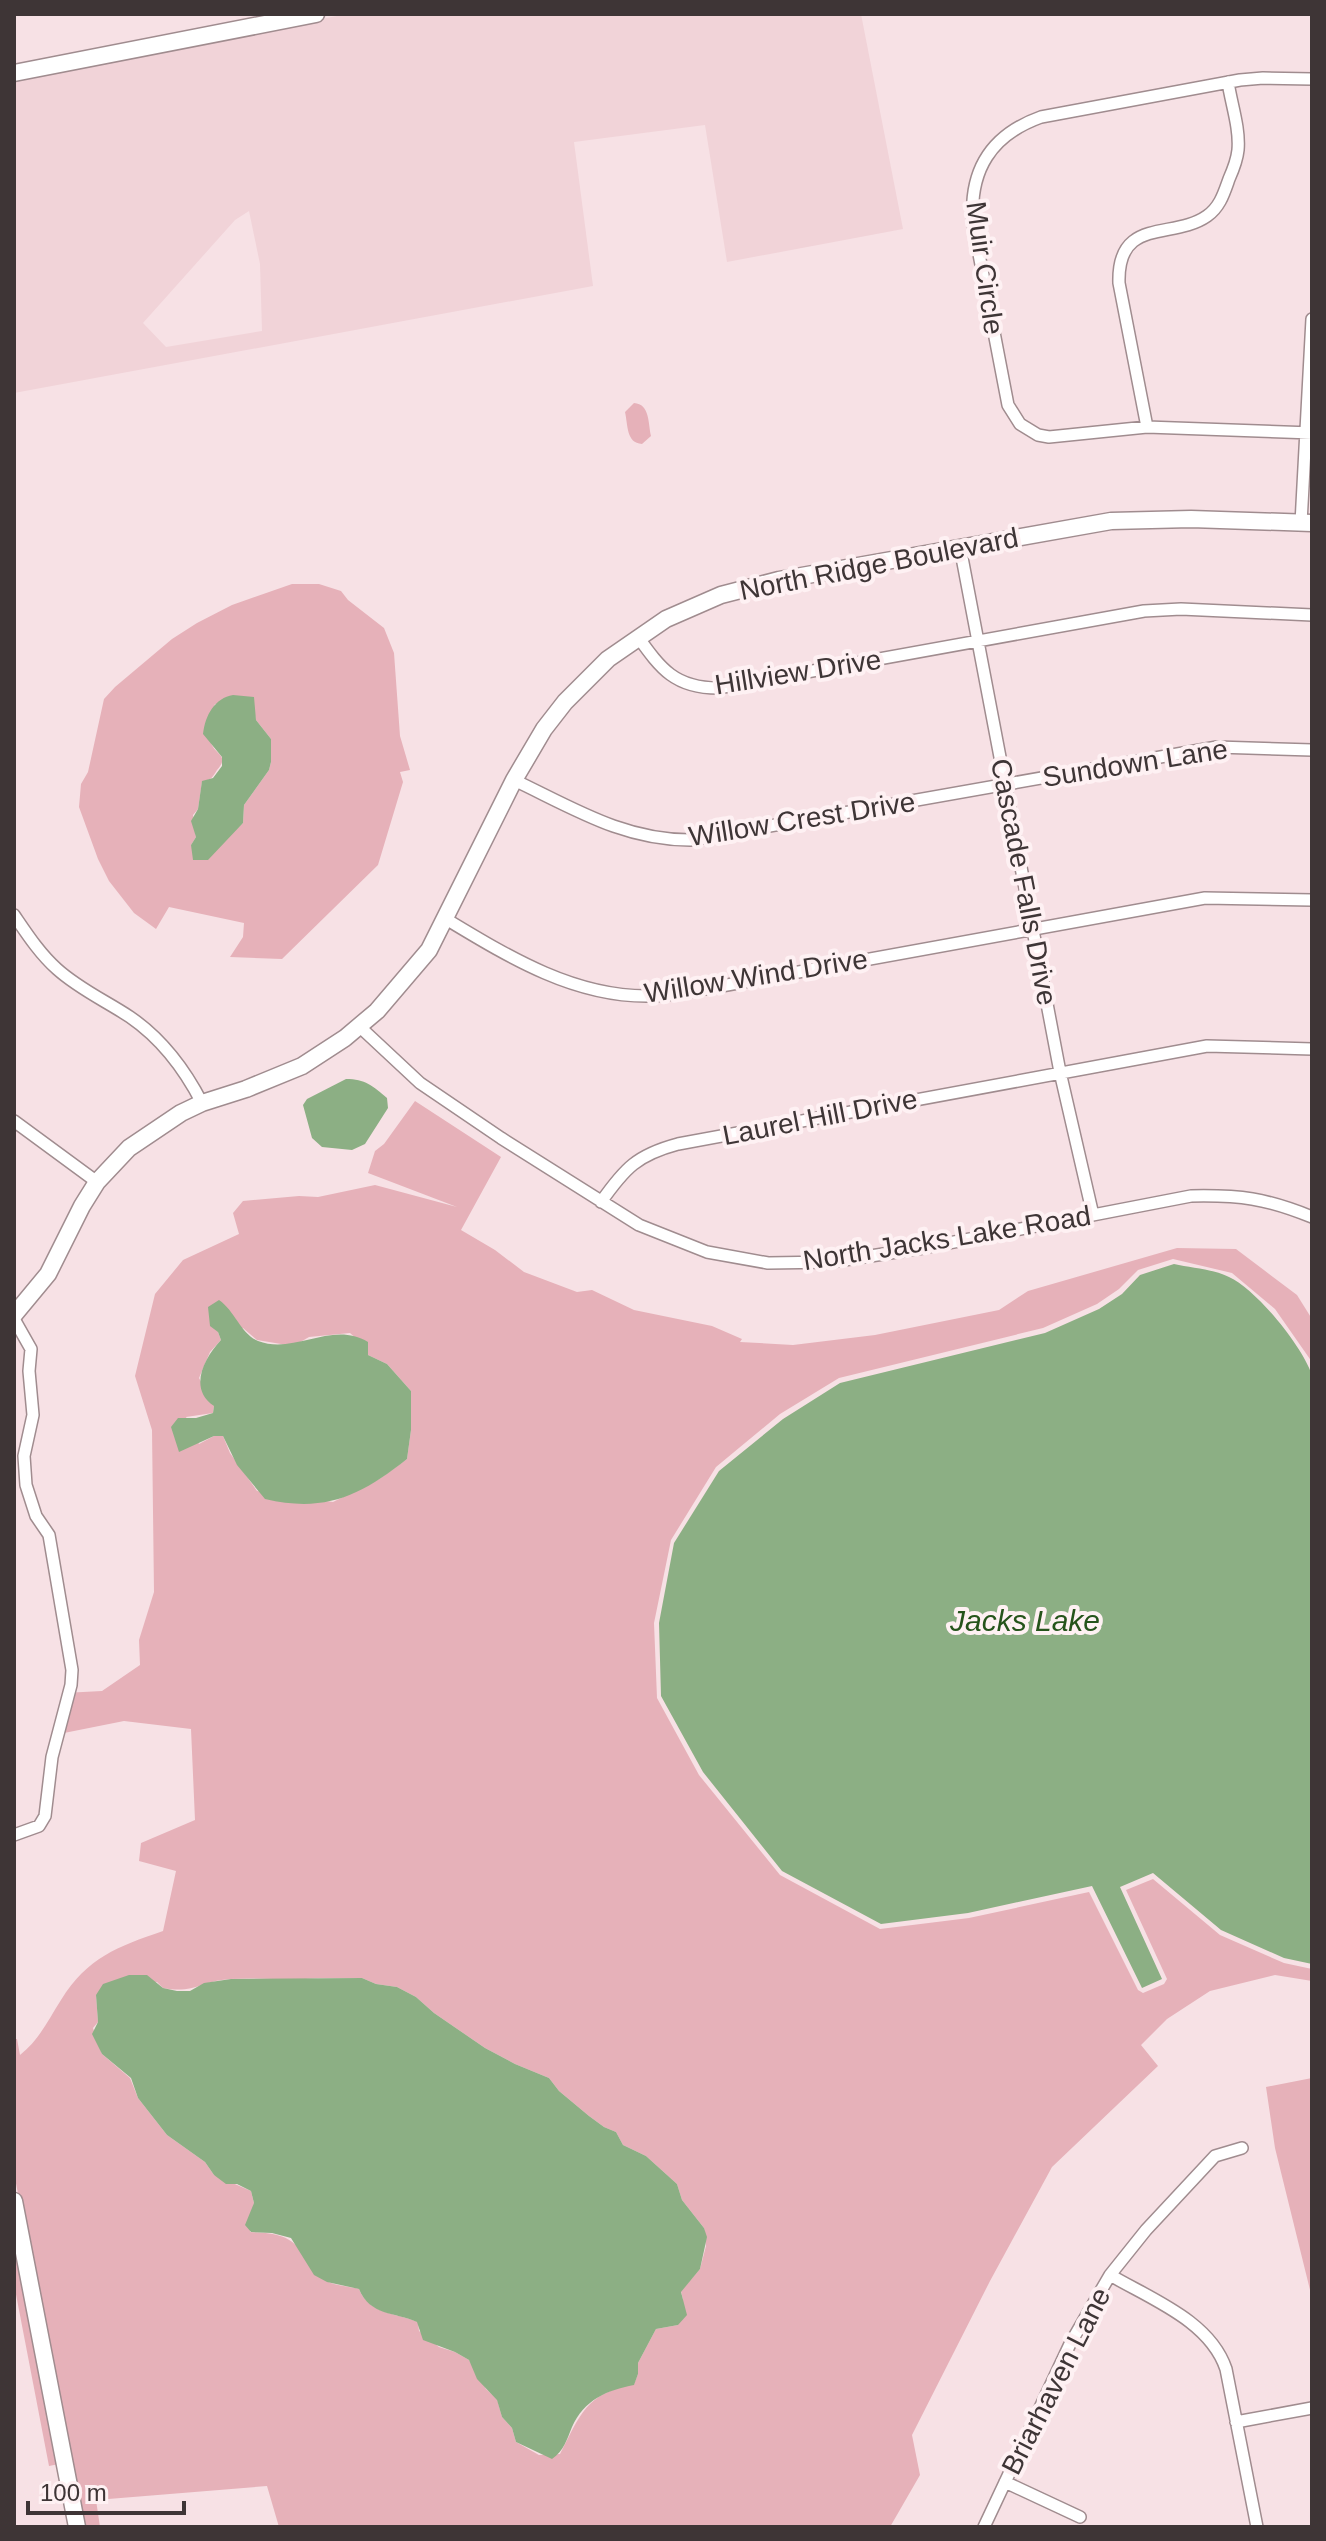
<svg xmlns="http://www.w3.org/2000/svg" width="1326" height="2541" font-family="Arial,sans-serif">
  <style>
    .built { fill: #f1d3d8; fill-rule: evenodd }
    .green { fill: #e6b1b9; fill-rule: evenodd }
    .water { fill: #8caf84 }
    .lines { fill: none; stroke-linecap: round; stroke-linejoin: round }
    .street-casing { stroke: #a08c8f; stroke-width: 14 }
    .secondary-casing { stroke: #a08c8f; stroke-width: 19 }
    .street { stroke: #fff; stroke-width: 11 }
    .secondary { stroke: #fff; stroke-width: 16 }
    .labels { text-anchor: middle; dominant-baseline: central; stroke-width: 8; stroke-linejoin: round; paint-order: stroke }
    .street-label { font-size: 28px; fill: #3e3536; stroke: #fef1f3 }
    .water-label { font-size: 30px; font-style: italic; fill: #25541b; stroke: #fef1f3 }
  </style>
  <rect width="100%" height="100%" fill="#f7e1e5"/>
  <path class="built" d="M347,14H861L903,229L727,262L705,125L574,142L593,286L14,393V79ZM249,211L260,264L262,331L166,347L143,323L235,220Z"/>
  <path class="green" d="M634,403C650,404 648,423 651,436L642,444C626,443 628,425 625,412Z
    M292,584H319L341,591L348,600L384,628L394,653L400,736L410,770L400,772L403,782L378,865L282,959L230,957L243,937L244,923L169,907L156,929L134,913L109,881L98,859L79,807L81,784L88,772L104,699L115,687L172,639L197,623L232,605ZM215,704L254,711L256,720L271,739V762L269,770L244,805L243,823L232,833L191,845L196,837L193,815L198,809L202,782C212,779 212,778 217,770C230,755 216,756 211,743C207,729 210,716 215,704Z
    M415,1101L501,1157L461,1230L495,1250L524,1272L577,1292L592,1290L634,1310L712,1326L742,1339L740,1342L793,1345L875,1335L999,1310L1028,1291L1177,1248L1236,1249L1297,1295L1312,1319V1362L1275,1309L1232,1273L1173,1259L1138,1270L1119,1289L1097,1304L1043,1328L839,1378L780,1414L716,1467L671,1540L654,1623L657,1698L699,1775L780,1875L880,1929L969,1918L1089,1892L1138,1990L1143,1993L1164,1984L1167,1979L1126,1890L1153,1879L1220,1935L1284,1963L1312,1969V1981L1275,1975L1210,1991L1167,2019L1141,2045L1158,2066L1052,2167L990,2281L912,2435L920,2475L890,2527H279L267,2486L96,2500L100,2527H82L14,2173V2039H17L20,2055C40,2039 48,2020 61,2000C88,1957 117,1947 163,1931L176,1871L139,1861L141,1843L195,1820L191,1729L124,1721L64,1733V1693L102,1691L140,1665L139,1640L154,1592L152,1430L135,1376L155,1294L183,1260L239,1234L233,1213L243,1201L299,1196L318,1197L375,1185L457,1207L368,1173L375,1151L384,1144ZM243,1328L257,1340L287,1345L297,1344L309,1337L350,1333L367,1348L368,1355L387,1364L411,1391V1430L407,1459L381,1478L333,1502L257,1491L230,1453L223,1436H214L199,1444L186,1417L213,1413L214,1406L199,1378L210,1352L221,1340L218,1332ZM318,1978H362L376,1984L397,1987L416,1997L434,2013L485,2048L515,2064L549,2078L559,2091L589,2116L604,2127L616,2132L623,2145L646,2156L677,2184L682,2200L704,2228L706,2246L700,2269L681,2291L683,2300L678,2325L656,2329L638,2363V2374L634,2384C585,2394 581,2414 560,2454L539,2455L516,2442L512,2428L502,2417L497,2399L486,2389L469,2360L455,2352L439,2347L419,2331L418,2322C396,2313 369,2314 359,2289C348,2286 333,2286 323,2279C313,2272 310,2266 304,2256C292,2234 273,2233 250,2232L254,2203L251,2191L214,2175L205,2162L167,2135L138,2098L130,2078L102,2054L93,2028L98,2022L96,1995L157,1982L163,1988C194,1994 201,1981 230,1979C259,1977 289,1981 318,1978Z
    M1312,2078V2298L1275,2148L1266,2087Z
    M14,2230L59,2464L49,2466L14,2284Z"/>
  <path class="water" d="M233,695L254,697L256,720L271,739V762L269,770L244,805L243,823L208,860H193L191,845L196,837L191,821L198,809L202,781L213,778L222,766V757L203,734C205,715 215,698 233,695Z
    M346,1079C365,1079 373,1086 387,1098L388,1108L365,1144L352,1150L322,1147L312,1138L303,1105L307,1099Z
    M1174,1264C1191,1268 1213,1269 1229,1277C1257,1290 1302,1346 1312,1375V1964L1284,1958L1221,1930L1153,1873L1120,1887L1162,1979L1142,1988L1092,1886L968,1913L881,1924L782,1871L703,1772L661,1696L659,1623L674,1543L719,1471L783,1419L840,1383L1045,1333L1099,1309L1122,1294L1140,1275Z
    M219,1300C235,1311 241,1334 258,1341C295,1355 332,1320 368,1342V1355L387,1364L411,1391V1430L407,1459C360,1496 325,1513 265,1499L237,1465L223,1436H214L179,1452L171,1427L178,1418H196L213,1413L214,1406C188,1389 204,1358 221,1340L218,1332L210,1326L208,1307Z
    M129,1975H147L163,1988L177,1991H190L204,1983L231,1979L362,1978L376,1984L397,1987L416,1997L434,2013L485,2048L515,2064L549,2078L559,2091L589,2116L604,2127L616,2132L623,2145L646,2156L677,2184L682,2200L704,2228L707,2237L700,2269L681,2292L687,2315L678,2325L656,2329L638,2363V2374L634,2385C607,2390 584,2400 572,2427C567,2439 564,2451 552,2459L516,2442L512,2428L502,2417L497,2400L477,2379L469,2360L455,2352L423,2340L417,2322C395,2312 370,2316 359,2289L327,2282L314,2275L291,2238L272,2233L251,2232L245,2225L254,2203L251,2191L237,2184H226L214,2175L205,2162L167,2135L138,2098L131,2078L102,2054L92,2034L98,2022L96,1995L103,1984Z"/>
  <g class="lines">
    <defs>
      <path id="street" d="M1312,79L1263,78L1240,80L1041,117C991,135 969,170 973,223L1008,405L1020,424L1038,435L1049,437L1147,427L1312,433
        M1147,427L1119,283C1117,216 1173,240 1207,216C1220,207 1224,193 1229,179C1233,170 1237,160 1238,150C1240,128 1231,103 1228,82
        M1301,523L1312,319
        M960,547L1060,1072L1093,1215
        M638,637C661,669 675,688 718,688L1144,611L1181,609L1312,615
        M514,780C573,808 623,840 690,840L1217,747L1312,750
        M14,915C27,934 40,954 57,969C79,989 106,1001 130,1017C162,1039 184,1068 202,1103
        M446,919C509,957 574,997 649,996C672,996 694,991 716,987L1205,898L1312,900
        M360,1027L420,1083L501,1138L639,1225L707,1252L768,1263L831,1262L923,1248L1191,1196C1240,1195 1265,1198 1312,1217
        M14,1121L97,1182
        M601,1202C625,1168 637,1155 678,1144L1207,1046L1312,1049
        M14,1319L31,1349L29,1371L33,1415L24,1456L26,1485L36,1516L49,1535L72,1670L71,1685L52,1757L45,1816L39,1826L14,1835
        M1110,2275C1151,2299 1210,2321 1226,2369L1257,2527
        M1236,2422L1312,2408
        M1005,2482L1080,2517
        M984,2527L1070,2344L1110,2275L1146,2230L1215,2156L1242,2148"/>
      <path id="secondary" d="M14,73L316,14
        M14,1315L48,1274L82,1206L97,1182L129,1148L181,1113L202,1103L246,1089L302,1066L345,1038L377,1011L429,950L514,780L544,729L565,702L608,659L666,619L721,595L779,580L1111,521L1191,519L1312,523
        M14,2201L77,2527"/>
    </defs>
    <use href="#street" class="street-casing"/>
    <use href="#secondary" class="secondary-casing"/>
    <use href="#street" class="street"/>
    <use href="#secondary" class="secondary"/>
  </g>
  <g class="labels">
    <g class="street-label">
      <text transform="translate(985 268) rotate(82)">Muir Circle</text>
      <text transform="translate(879 564) rotate(-11)">North Ridge Boulevard</text>
      <text transform="translate(798 672) rotate(-9)">Hillview Drive</text>
      <text transform="translate(1135 763) rotate(-9)">Sundown Lane</text>
      <text transform="translate(802 819) rotate(-9)">Willow Crest Drive</text>
      <text transform="translate(1024 882) rotate(79)">Cascade Falls Drive</text>
      <text transform="translate(756 976) rotate(-9)">Willow Wind Drive</text>
      <text transform="translate(820 1117) rotate(-11)">Laurel Hill Drive</text>
      <text transform="translate(947 1238) rotate(-9)">North Jacks Lake Road</text>
      <text transform="translate(1056 2381) rotate(-63)">Briarhaven Lane</text>
    </g>
    <g class="water-label">
      <text x="1025" y="1620">Jacks Lake</text>
    </g>
  </g>
  <rect width="1326" height="2541" fill="none" stroke="#3e3536" stroke-width="32"/>
  <path d="M28 2501v12h156v-12" fill="none" stroke="#3e3536" stroke-width="4"/>
  <text x="40" y="2501" font-size="24" fill="#3e3536" stroke="#fef1f3" stroke-width="6" paint-order="stroke">100 m</text>
</svg>
